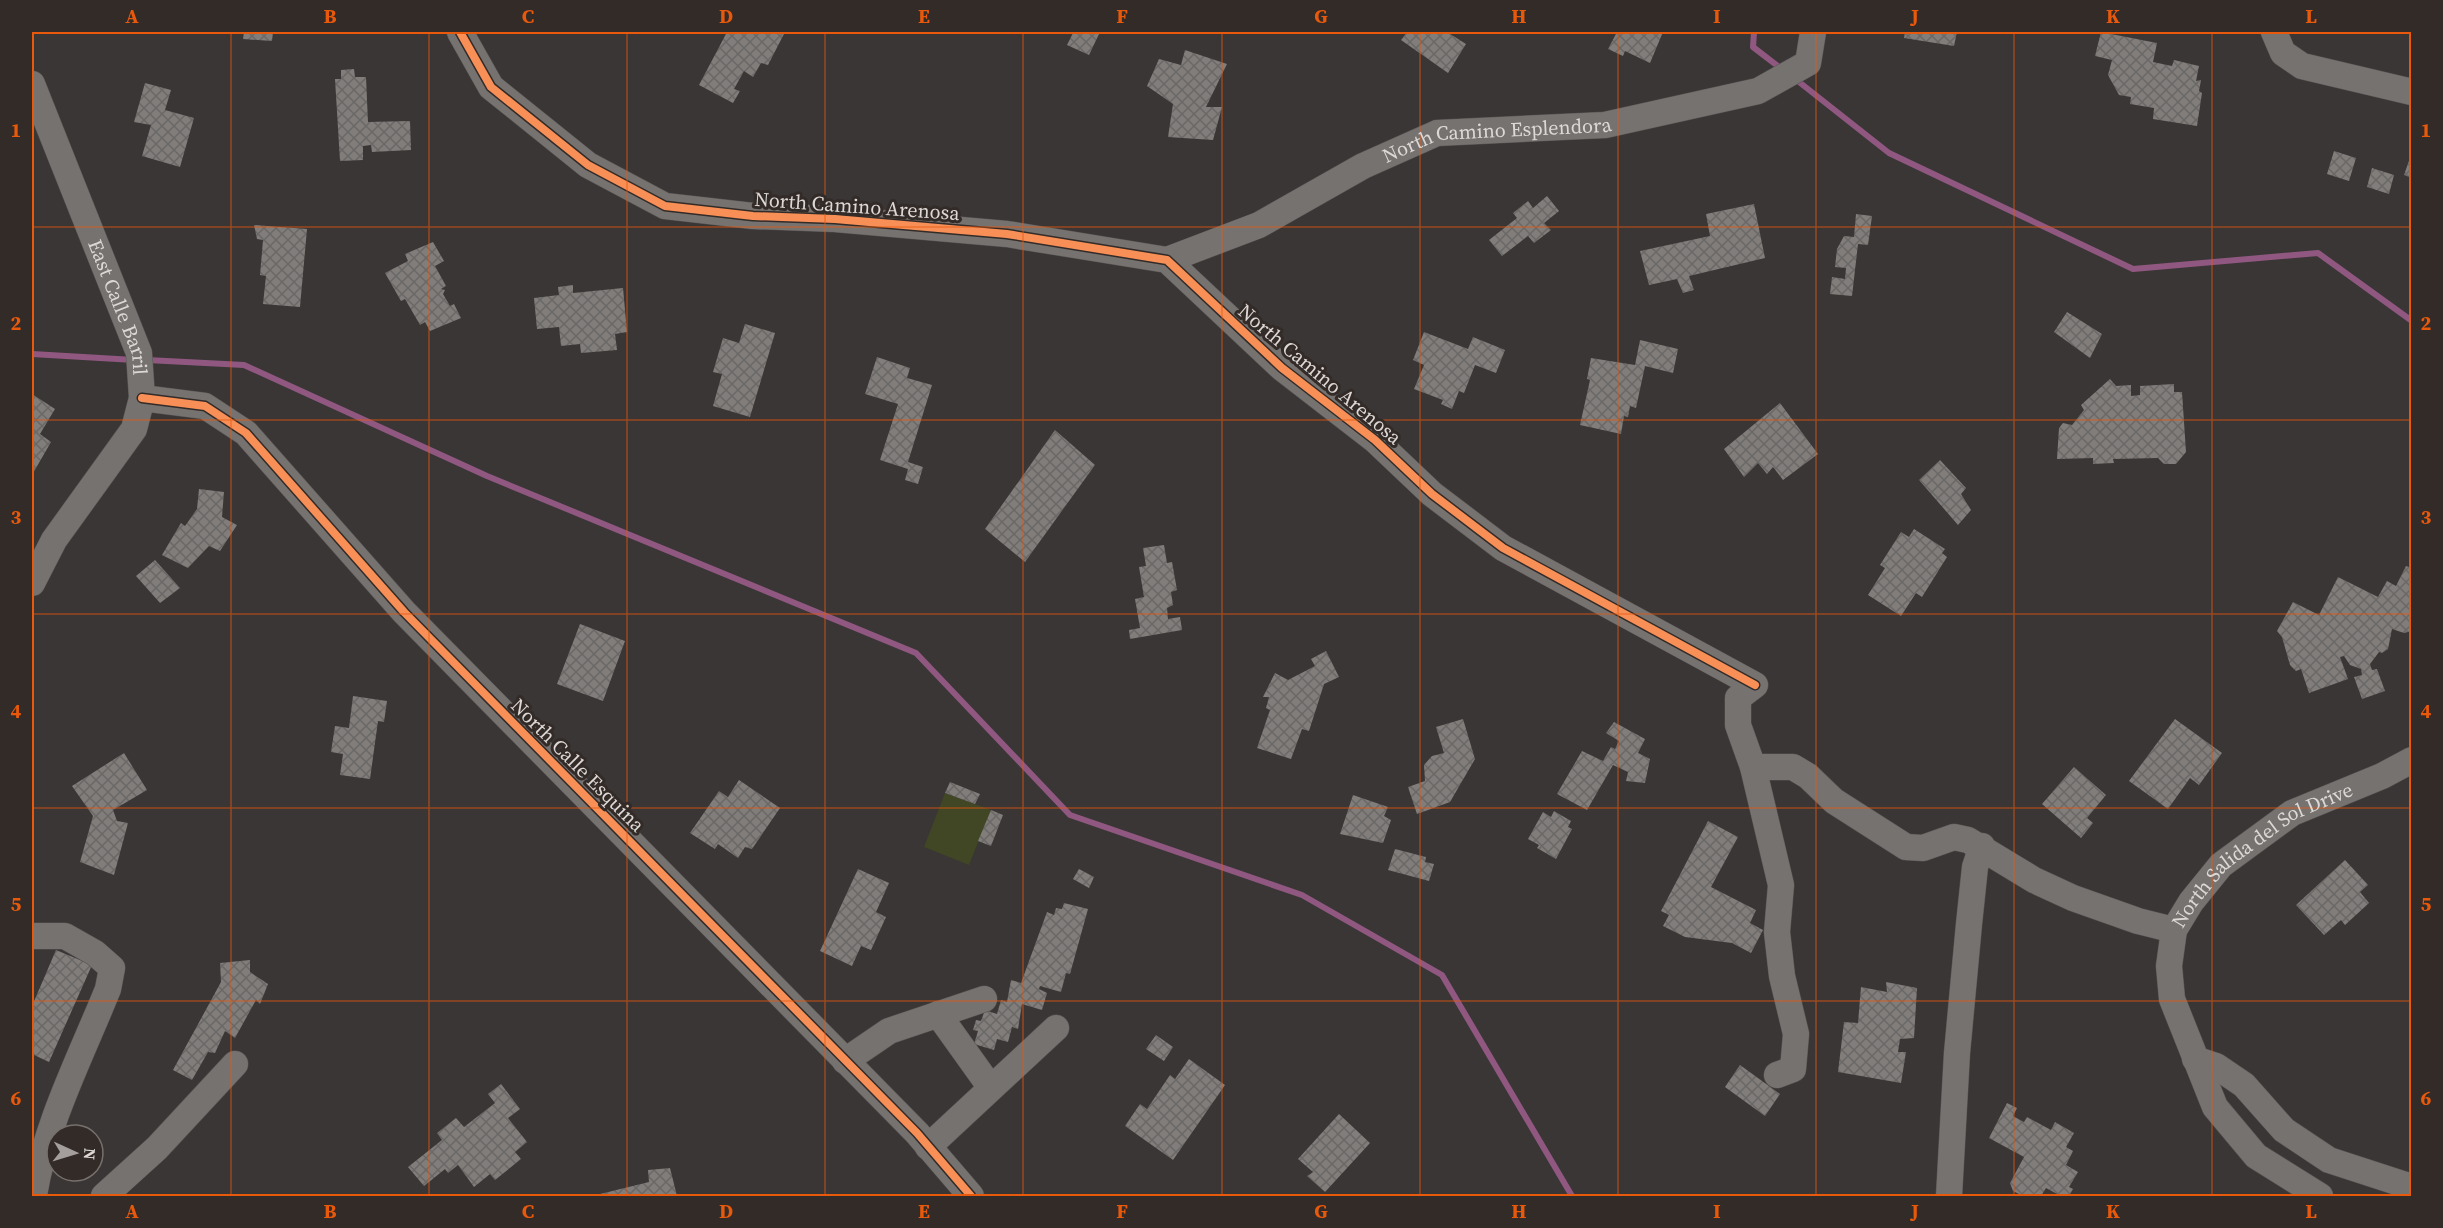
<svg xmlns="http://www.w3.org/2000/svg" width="2443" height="1228" font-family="'Source Serif 4',serif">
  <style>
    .garden { fill: #414624 }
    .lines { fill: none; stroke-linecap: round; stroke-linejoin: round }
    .stream { stroke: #905881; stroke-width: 6 }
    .building { fill: url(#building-cross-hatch) }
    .minor-casing { stroke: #565352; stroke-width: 27 }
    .minor { stroke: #757270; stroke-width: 26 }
    .cycleway-casing { stroke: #332b28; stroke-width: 11 }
    .cycleway { stroke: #f78f57; stroke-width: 8 }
    .grid { fill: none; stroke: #e8590c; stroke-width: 1.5; stroke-opacity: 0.55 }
    .labels { text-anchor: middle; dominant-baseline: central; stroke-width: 6; stroke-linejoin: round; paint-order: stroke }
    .street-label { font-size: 20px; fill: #ddd8d5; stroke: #332b28 }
    .neatline { fill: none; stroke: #e8590c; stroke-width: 2 }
    .grid-label { font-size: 20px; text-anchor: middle; font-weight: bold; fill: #e8590c }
  </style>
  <defs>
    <pattern id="building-cross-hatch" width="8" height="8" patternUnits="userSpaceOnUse" patternTransform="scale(1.5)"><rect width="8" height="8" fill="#807d7b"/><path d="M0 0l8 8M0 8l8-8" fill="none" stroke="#6a6866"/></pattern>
  </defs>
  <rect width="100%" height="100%" fill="#3a3635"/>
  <path class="garden" d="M945,793L991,810L969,865L924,847Z"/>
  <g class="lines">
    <path class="stream" d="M1754,32L1753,47L1783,70
      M1794,78L1889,153L2133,269L2318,253L2412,321
      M32,354L134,360
      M147,360L244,365L487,476L916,653L1070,815L1302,895L1442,975L1572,1196"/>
  </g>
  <path class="building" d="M244,32H273L272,41L243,39Z
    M727,32H785L768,65L761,63L753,77L744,71L734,89L740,91L733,103L699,85Z
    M1069,32H1100L1089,55L1067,45L1073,33Z
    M1407,32H1447L1466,44L1448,73L1401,40Z
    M1617,32H1663L1650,63L1625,51L1623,56L1608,49Z
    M1905,32H1957L1954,46L1904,38Z
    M2101,32L2157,43L2153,62L2172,66L2174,60L2199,66L2196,81L2201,80L2199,91L2202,93L2197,126L2153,119L2154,108L2130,104L2131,97L2119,95L2108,75L2112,60L2095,56Z
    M1185,50L1227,64L1206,107H1222L1213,140L1168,137L1173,104L1147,86L1159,59L1181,65Z
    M354,69L355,77H366L368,122L410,121L411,150L372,152L371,145L363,146V160L340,161L335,79H341V70Z
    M145,83L171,90L165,110L194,118L180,167L142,156L151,125L134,122Z
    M2334,151L2356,158L2349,181L2327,174Z
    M2411,155H2412V178L2404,175Z
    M2372,168L2394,175L2389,194L2367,187Z
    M1547,196L1559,211L1544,223L1551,230L1534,243L1528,236L1502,256L1489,240L1517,218L1513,213L1528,201L1533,208Z
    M1754,204L1765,258L1689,276L1694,290L1683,293L1677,279L1649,285L1640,251L1710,236L1706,214Z
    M1856,214L1872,216L1868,245L1858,244L1852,296L1830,294L1832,277L1845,279L1846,268L1835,267L1837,249L1844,236L1854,237Z
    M254,225L307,229L300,307L263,304L266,276L260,275L263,240L257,239Z
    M433,242L444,261L435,266L446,286L441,289L445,290L443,294L450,306L454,304L461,318L430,331L425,322L420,325L405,299L401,301L385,273L408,261L405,254Z
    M573,285V293L623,288L627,332L615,334L617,350L581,353L580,344L561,346L559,327L537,329L534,298L559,295L558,287Z
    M2067,312L2102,334L2090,358L2054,332Z
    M745,324L775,333L750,417L713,406L722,374L713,372L723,338L739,343Z
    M1424,332L1468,349L1473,337L1505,350L1496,373L1475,365L1464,393L1459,391L1452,409L1441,404L1443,400L1414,389L1424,365L1413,360Z
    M1640,340L1678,349L1673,373L1645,366L1636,408L1630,406L1628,417L1624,416L1621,434L1580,425L1590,380L1587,379L1591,358L1635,365Z
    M877,357L910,368L907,378L932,385L908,462L923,467L918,484L905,480L908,469L880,460L898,404L865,394Z
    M2110,379L2116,386L2131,385V396L2140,395V386L2174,384V392H2182L2186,452L2176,464H2164L2158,458L2113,459L2114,463L2093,464V458L2057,459L2059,428L2063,423L2072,425L2084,410L2081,405Z
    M32,394L55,409L40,434L51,442L32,475Z
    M1780,403L1818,454L1783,480L1773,467L1767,474L1758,463L1744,477L1724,449Z
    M1055,430L1095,465L1025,562L985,529Z
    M1940,460L1966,488L1961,494L1971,510L1958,525L1919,480Z
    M199,489L224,492L222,517L237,525L220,551L209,546L188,568L162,555L181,523L185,526L197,509Z
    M1914,529L1945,549L1942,553L1947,557L1922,597L1916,593L1901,616L1868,595L1885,568L1880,565L1901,532L1909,537Z
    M1164,545L1167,563L1172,562L1177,590L1171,592L1173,605L1167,608L1168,619L1180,617L1182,630L1130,639L1129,630L1140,628L1135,599L1144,597L1139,567L1146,566L1143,548Z
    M155,560L180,588L160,603L136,576Z
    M2406,566L2412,568V631L2404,633L2392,629L2388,649L2382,653L2379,652L2370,664L2372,670L2377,669L2385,691L2362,699L2354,677L2362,675L2361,669L2350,665L2344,656L2340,657L2348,679L2309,693L2301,669L2296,671L2290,665L2282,637L2277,631L2293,602L2319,615L2338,577L2378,597L2387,581L2396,586Z
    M580,624L625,641L603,701L557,684Z
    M1326,651L1339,677L1324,684L1309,731L1302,729L1291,759L1257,748L1270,710L1266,708L1269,697H1263L1275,673L1288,680L1315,666L1311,659Z
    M353,696L387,701L384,722L378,721L370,779L340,775L343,754L331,752L335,726L349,728Z
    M1463,719L1475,759L1450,802L1417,814L1408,787L1425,781L1424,765L1432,756L1444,753L1436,727Z
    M2175,719L2222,753L2199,785L2190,778L2168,809L2129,781Z
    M1614,722L1645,739L1638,753L1650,759L1645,783L1626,781L1628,772L1613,765L1587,810L1557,794L1582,751L1603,761L1611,747L1615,749L1619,741L1606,733Z
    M124,753L147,790L113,810L117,821L128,823L114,875L80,862L93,816L72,786Z
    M2074,767L2106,795L2087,818L2093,823L2081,838L2042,804Z
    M739,780L780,808L752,849L745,847L738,858L718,844L715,849L690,833L719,791L728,797Z
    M950,782L980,794L975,804L945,793Z
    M1353,795L1388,807L1384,816L1391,820L1383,843L1340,834Z
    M991,810L1003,815L991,846L978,841Z
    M1554,811L1571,821L1568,827L1572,829L1556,859L1537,848L1539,845L1528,839L1543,812L1551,817Z
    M1708,821L1738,837L1711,887L1756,910L1750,923L1763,930L1751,953L1732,943L1685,937L1663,926L1669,915L1661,911Z
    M1395,849L1426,857L1425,862L1434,864L1429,881L1388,870Z
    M2345,860L2368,885L2360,892L2369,903L2345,925L2341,920L2324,935L2296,905Z
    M858,869L889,883L876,912L886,917L871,950L861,946L852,966L820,951Z
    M1079,869L1094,877L1089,888L1073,879Z
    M1064,903L1088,909L1070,974L1066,973L1061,992L1040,986L1039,989L1047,993L1042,1010L1022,1004L1018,1029L1012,1027L1008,1042L997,1039L994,1050L974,1044L978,1031L973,1030L976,1020L981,1021L985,1010L997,1014L1001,1000L1007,1002L1011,980L1021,983L1047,912L1054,915L1056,908L1062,909Z
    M56,950L92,965L49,1062L32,1054V1006Z
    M250,960V972L268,984L260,1004L256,1000L235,1038L225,1031L215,1053L208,1052L192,1080L173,1070L221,982L220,963Z
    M1886,982L1917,988L1914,1038L1900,1039L1898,1052H1906L1901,1083L1838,1072L1844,1022L1858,1023L1861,987L1887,992Z
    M1156,1035L1173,1047L1164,1061L1146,1049Z
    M1189,1059L1225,1085L1173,1160L1125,1126L1140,1104L1147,1109L1170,1075L1175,1079Z
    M1740,1065L1780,1094L1765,1116L1725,1087Z
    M501,1084L520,1109L508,1118L527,1142L515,1152L521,1159L495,1180L490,1174L474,1187L458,1165L448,1173L445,1169L424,1186L408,1167L442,1140L437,1133L456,1118L464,1127L495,1103L488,1094Z
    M2007,1103L2017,1108L2013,1116L2024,1122L2027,1117L2051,1130L2055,1122L2074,1133L2066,1147L2073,1151L2066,1165L2078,1172L2069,1187L2073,1189L2069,1196H2061L2046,1188L2041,1196H2023L2013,1191L2010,1183L2024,1157L1989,1138Z
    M1339,1114L1370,1143L1325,1192L1307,1176L1313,1172L1298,1159Z
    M670,1168L677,1196H592L649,1182L648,1170Z"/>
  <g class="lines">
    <defs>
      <g id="minor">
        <path d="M460,32L491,87L588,165L665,206L753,216L835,219L1007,234L1167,260L1282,368L1375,440L1432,494L1503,548L1755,685L1738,698V725L1753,767H1793L1808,776L1834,801L1906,847L1923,848L1954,837L1968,840L2034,880L2073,898L2138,921L2174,930"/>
        <path d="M2274,32L2283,53L2302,66L2412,92"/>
        <path id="s1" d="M32,84L139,353L142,398L134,429L54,540L32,583"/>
        <path id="s2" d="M1167,260L1259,225L1363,166L1437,133L1605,125L1758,91L1808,63L1813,32"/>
        <path d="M142,398L205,406L246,433L404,612L917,1133L971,1196"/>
        <path d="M1753,767L1781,885L1777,932L1782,976L1796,1034L1793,1069L1777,1075"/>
        <path d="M32,936H65L95,953L112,968L108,989C81,1056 46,1123 34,1195"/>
        <path d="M938,1014L991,1088"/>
        <path d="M2195,1059L2216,1066L2244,1085L2284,1130L2329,1160L2412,1187"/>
        <path d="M845,1061L889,1031L984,999"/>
        <path d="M928,1147L1056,1028"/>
        <path d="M104,1196L157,1148L235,1064"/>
        <path d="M1949,1196L1957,1053L1969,924L1975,867L1982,846"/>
        <path id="s3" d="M2320,1196L2256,1156L2215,1107L2172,999L2169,966L2174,930L2191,902L2221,865L2292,813L2382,776L2412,760"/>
      </g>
    </defs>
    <use href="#minor" class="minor-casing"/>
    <use href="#minor" class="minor"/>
    <defs>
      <path id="cycleway" d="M460,32L491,87L588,165L665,206L753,216L835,219L1007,234L1167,260L1282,368L1375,440L1432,494L1503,548L1755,685
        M142,398L205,406L246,433L404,612L917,1133L971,1196"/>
    </defs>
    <use href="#cycleway" class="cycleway-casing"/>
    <use href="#cycleway" class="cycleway"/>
  </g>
  <path class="grid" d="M231,32V1196M429,32V1196M627,32V1196M825,32V1196M1023,32V1196M1222,32V1196M1420,32V1196M1618,32V1196M1816,32V1196M2014,32V1196M2212,32V1196M32,227H2412M32,420H2412M32,614H2412M32,808H2412M32,1001H2412"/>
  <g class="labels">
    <g class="street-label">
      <text stroke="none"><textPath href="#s2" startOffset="357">North Camino Esplendora</textPath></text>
      <text transform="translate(857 206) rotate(4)">North Camino Arenosa</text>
      <text stroke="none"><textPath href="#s1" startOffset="240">East Calle Barril</textPath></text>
      <text transform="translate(1320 374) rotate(40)">North Camino Arenosa</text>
      <text transform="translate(578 765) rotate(45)">North Calle Esquina</text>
      <text stroke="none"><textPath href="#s3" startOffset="444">North Salida del Sol Drive</textPath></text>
    </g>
  </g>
  <rect width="2443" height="1228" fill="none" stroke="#332b28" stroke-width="66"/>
  <g transform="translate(75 1153) rotate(94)"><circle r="28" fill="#332b28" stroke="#77706d" stroke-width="1.5"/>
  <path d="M0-4.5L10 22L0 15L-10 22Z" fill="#a49f9d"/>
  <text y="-9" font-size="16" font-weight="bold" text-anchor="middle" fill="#ddd8d5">N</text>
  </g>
  <rect x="33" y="33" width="2377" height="1162" class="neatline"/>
  <g class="grid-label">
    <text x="132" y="23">A</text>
    <text x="330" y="23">B</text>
    <text x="528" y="23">C</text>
    <text x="726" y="23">D</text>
    <text x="924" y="23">E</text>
    <text x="1122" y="23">F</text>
    <text x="1321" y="23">G</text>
    <text x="1519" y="23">H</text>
    <text x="1717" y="23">I</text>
    <text x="1915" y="23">J</text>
    <text x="2113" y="23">K</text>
    <text x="2311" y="23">L</text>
    <text x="16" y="137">1</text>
    <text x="2426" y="137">1</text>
    <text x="16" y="330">2</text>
    <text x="2426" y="330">2</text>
    <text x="16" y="524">3</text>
    <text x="2426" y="524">3</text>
    <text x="16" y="718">4</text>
    <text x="2426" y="718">4</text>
    <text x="16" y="911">5</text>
    <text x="2426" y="911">5</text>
    <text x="16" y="1105">6</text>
    <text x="2426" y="1105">6</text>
    <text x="132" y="1218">A</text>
    <text x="330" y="1218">B</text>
    <text x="528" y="1218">C</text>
    <text x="726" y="1218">D</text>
    <text x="924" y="1218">E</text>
    <text x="1122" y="1218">F</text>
    <text x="1321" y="1218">G</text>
    <text x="1519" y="1218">H</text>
    <text x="1717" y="1218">I</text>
    <text x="1915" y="1218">J</text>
    <text x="2113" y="1218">K</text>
    <text x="2311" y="1218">L</text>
  </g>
</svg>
